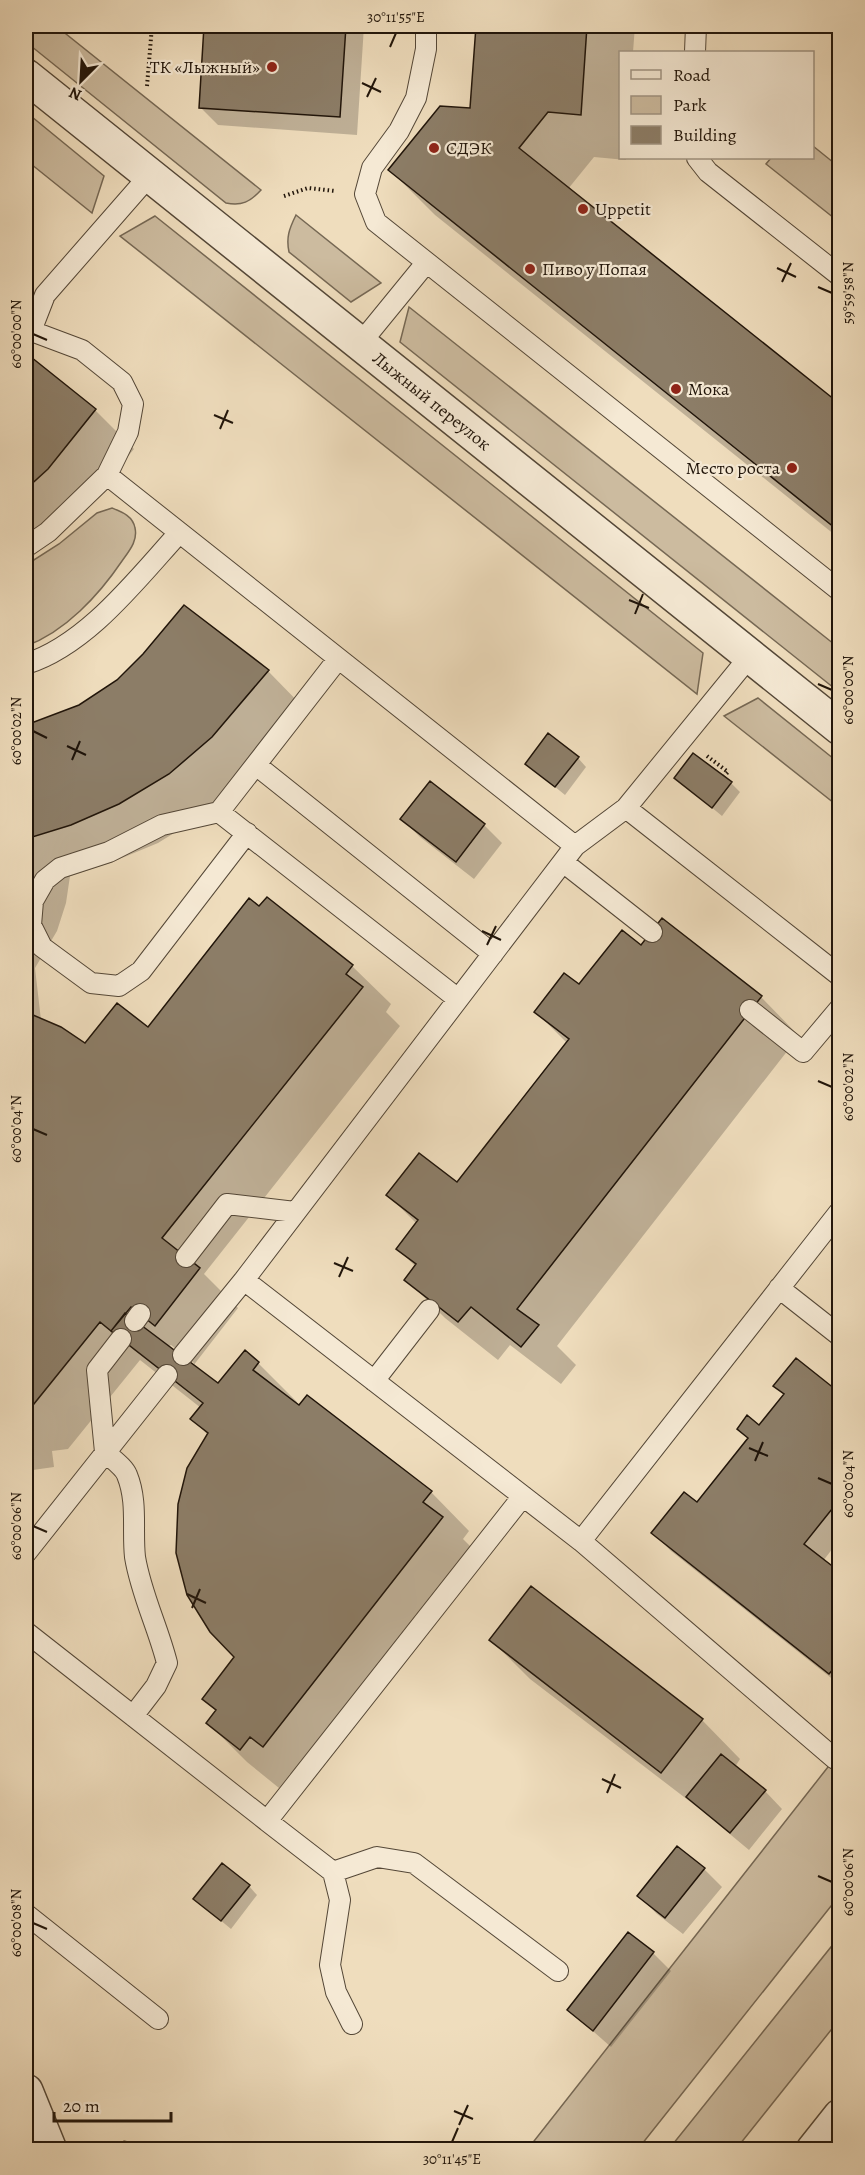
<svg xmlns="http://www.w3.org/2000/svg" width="865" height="2175" font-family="Alegreya,serif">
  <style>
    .green { fill: #ccbb9f; stroke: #766854; stroke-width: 1.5 }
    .shadow { fill: #0003; fill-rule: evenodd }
    .building { fill: #8c7d67; stroke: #21150a; stroke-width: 1.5 }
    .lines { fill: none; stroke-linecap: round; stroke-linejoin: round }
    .service-casing { stroke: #544737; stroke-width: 22 }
    .minor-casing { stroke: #544737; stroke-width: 36 }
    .tertiary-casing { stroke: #544737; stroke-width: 36 }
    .path { stroke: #21150a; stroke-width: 4; stroke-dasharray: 1.5 3; stroke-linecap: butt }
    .service { stroke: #f5e9d4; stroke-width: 20 }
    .minor { stroke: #f5e9d4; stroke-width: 33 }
    .tertiary { stroke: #f5e9d4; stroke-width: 33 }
    .ticks { fill: none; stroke: #21150a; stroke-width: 2 }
    .poi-dot { fill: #8f2418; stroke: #f5e9d4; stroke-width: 2 }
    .labels { text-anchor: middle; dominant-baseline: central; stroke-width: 4.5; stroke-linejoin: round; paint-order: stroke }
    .poi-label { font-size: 18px; fill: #21150a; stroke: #f5e9d4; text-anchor: start }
    .street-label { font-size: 18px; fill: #21150a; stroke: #f5e9d4 }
    .neatline { fill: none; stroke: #21150a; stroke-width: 2 }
    .ticks-label { font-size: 15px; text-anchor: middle; fill: #21150a }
  </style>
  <rect width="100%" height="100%" fill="#efddbd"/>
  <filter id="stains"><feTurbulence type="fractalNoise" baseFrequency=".00333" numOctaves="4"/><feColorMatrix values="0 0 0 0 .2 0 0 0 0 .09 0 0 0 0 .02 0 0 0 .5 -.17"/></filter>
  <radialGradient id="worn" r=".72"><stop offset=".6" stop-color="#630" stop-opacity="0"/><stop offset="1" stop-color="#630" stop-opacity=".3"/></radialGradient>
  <path class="green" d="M26,26H56L261,190C250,202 242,206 226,203L26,42Z
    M26,112L104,176L92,213L26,160Z
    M813,146L839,167V222L766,164L771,158H812Z
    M296,215L381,283L351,302L289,252C286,238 289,229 296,215Z
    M155,216L703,653L697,694L120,236Z
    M409,307L839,648V692L400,342Z
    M112,508C122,512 133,516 135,528C138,541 129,551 122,561C99,595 65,632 26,646V565L59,544L97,513Z
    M758,698L839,763V807L724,716Z
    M839,1753V1896L638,2149L527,2150Z
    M839,1937V2020L736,2149H669Z
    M124,2141L135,2144L142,2149H114Z"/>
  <path class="shadow" d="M205,26H364L357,135L218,125L200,107Z
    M477,26H635L633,52H620V158H626V160L594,157L568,189L840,406V539L435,215L390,170L472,109Z
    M31,359L95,410L134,449L86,508L26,554V365Z
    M268,671L306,710L208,812L158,843L110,863L70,876L66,903L57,931L35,968L41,1020L86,1045L148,1029L267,899L352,966L391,1004L386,1012L400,1026L204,1274L238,1308L193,1366L219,1385L245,1352L258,1363L297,1402L295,1404L431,1492L469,1531L463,1539L481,1557L303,1784L290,1774L279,1788L247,1762L208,1723L217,1712L204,1699L236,1657L208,1435L192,1419L201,1408L140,1360L68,1449L52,1451L54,1467L26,1471V727L44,721ZM171,1345L194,1363L193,1366L168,1347Z
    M578,758L586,767L565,795L527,764Z
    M676,778L731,783L740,792L722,816Z
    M430,783L484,825L502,843L474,879L420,837L402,819Z
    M642,948L761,997L799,1036L557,1346L576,1365L561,1384L510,1345L498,1360L445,1318L406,1279L416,1267L398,1249L417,1224L388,1195L457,1184L568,1044L536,1012Z
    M775,1386L840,1395V1539L823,1561L840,1574V1685L671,1551L653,1533L697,1504L749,1440L739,1429L759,1427L785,1395Z
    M491,1640L702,1720L740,1759L735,1767L765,1791L782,1809L749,1850L701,1810L530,1679Z
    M704,1869L722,1887L683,1934L657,1914L639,1896Z
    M249,1886L257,1895L231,1929L195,1899Z
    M628,1934L653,1953L671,1971L611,2047L569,2010Z"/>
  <path class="building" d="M204,26H346L340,117L199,108Z
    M476,26H587L581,115L548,112L519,148L840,404V532L388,170L440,106L470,108Z
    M31,357L96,409L48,469L26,489V363Z
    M184,605L269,670L212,737L169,774L119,804L71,825L32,837L26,872V725L79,705L117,680L143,654Z
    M548,733L579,757L555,787L525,764Z
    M693,753L732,782L712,808L674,778Z
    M430,781L485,824L456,862L400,819Z
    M267,897L353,965L346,974L363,987L162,1238L200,1268L155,1326L131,1307L111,1331L100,1322L29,1410L26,1411V1012L61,1027L85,1043L117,1003L148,1027L249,898L259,906Z
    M662,918L762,996L517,1309L539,1325L521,1347L471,1307L458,1322L404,1280L416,1264L396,1249L418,1220L386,1195L419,1153L457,1182L569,1039L534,1012L564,973L579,984L622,930L641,945Z
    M125,1313L218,1383L245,1350L259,1362L253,1370L299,1405L307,1395L432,1491L423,1502L443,1517L263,1747L250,1737L240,1750L206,1723L216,1710L202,1699L234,1657L210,1632L187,1595L176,1553L178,1504L187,1468L208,1433L190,1419L203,1403L111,1331Z
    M796,1358L840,1393V1499L804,1544L840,1572V1661L829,1674L651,1533L684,1492L697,1502L748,1438L737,1429L747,1415L759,1425L784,1394L773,1386Z
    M531,1586L703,1719L661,1773L489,1640Z
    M721,1754L766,1790L730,1833L686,1797Z
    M677,1846L705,1868L665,1918L637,1896Z
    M222,1863L250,1885L221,1921L193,1899Z
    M628,1932L654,1952L593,2031L567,2010Z"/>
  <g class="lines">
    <defs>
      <path id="service" d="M426,26V49L416,98L399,131L372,168L365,194L376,222L840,591
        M695,52L696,26
        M697,158L708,172L840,276
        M26,329L82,350L122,382L133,404L128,432L107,475L575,846
        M31,331L45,295L149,176
        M359,345L426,263
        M26,547L48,532L107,475
        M26,664C87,645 137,579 179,533
        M256,765L493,954
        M626,808L840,976
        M219,812L458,999
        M247,833L141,971L119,986L91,983L42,947L31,925L33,901L45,880L60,868L109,852L162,825L219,812L338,659
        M563,862L652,932
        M750,1010L803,1052L840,1008
        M186,1257L227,1204L295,1212
        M244,1280L581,1541L840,1211
        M779,1288L840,1336
        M135,1321L140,1314
        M121,1339L97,1370L105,1452C112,1459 124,1467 127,1475C138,1502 132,1530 135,1557C141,1594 158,1627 167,1663L156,1686L133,1716
        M183,1355L244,1280L575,846L626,808L750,656
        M374,1381L429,1310
        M581,1541L835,1759
        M26,1553L167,1375
        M26,1632L267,1821L523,1496
        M267,1821L333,1872L340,1900L330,1965L336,1992L352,2024
        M333,1872L377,1857L414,1863L558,1971
        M26,1914L158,2019"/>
      <g id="minor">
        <path id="s1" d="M26,76L840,728"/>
        <path d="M26,2091L50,2150"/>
      </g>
      <path id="tertiary" d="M813,2150L840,2116"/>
    </defs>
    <use href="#service" class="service-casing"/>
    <use href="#minor" class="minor-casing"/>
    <use href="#tertiary" class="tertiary-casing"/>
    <path class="path" d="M147,86L152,26
      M284,196L308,188L335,191
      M707,756L728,772L724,776"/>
    <use href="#service" class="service"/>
    <use href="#minor" class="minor"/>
    <use href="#tertiary" class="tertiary"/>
  </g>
  <path class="ticks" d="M390,47L396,33M362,83L381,92M367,97L376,78M777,268L796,277M782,282L791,263M818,287L832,293M33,334L47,340M214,415L233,423M220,429L228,410M629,600L649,608M635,614L643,594M818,684L832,690M33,731L47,738M67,746L86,755M72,760L80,741M482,931L501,940M487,945L496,926M818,1081L832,1087M33,1129L47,1135M334,1263L353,1271M339,1277L348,1257M749,1448L768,1456M755,1461L763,1442M818,1478L832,1484M33,1526L47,1532M187,1594L206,1603M192,1608L200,1589M602,1779L621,1788M607,1793L615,1774M818,1876L832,1882M33,1923L47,1929M454,2111L473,2119M459,2125L468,2105M452,2142L458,2128"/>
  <g class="poi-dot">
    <circle cx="272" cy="67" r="6"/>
    <circle cx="434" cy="148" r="6"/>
    <circle cx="583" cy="209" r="6"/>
    <circle cx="530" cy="269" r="6"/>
    <circle cx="676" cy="389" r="6"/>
    <circle cx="792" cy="468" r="6"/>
  </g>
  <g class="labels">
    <g class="poi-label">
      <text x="260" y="67" text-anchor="end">ТК «Лыжный»</text>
      <text x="446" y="148">СДЭК</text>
      <text x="595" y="209">Uppetit</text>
      <text x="542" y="269">Пиво у Попая</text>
      <text x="688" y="389">Мока</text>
      <text x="780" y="468" text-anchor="end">Место роста</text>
    </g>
    <g class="street-label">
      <text stroke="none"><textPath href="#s1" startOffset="520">Лыжный переулок</textPath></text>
    </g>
  </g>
  <rect width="865" height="2175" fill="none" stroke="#efddbd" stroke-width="66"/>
  <rect x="619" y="51" width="195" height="108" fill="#f5e9d4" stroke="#a09483" stroke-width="1.5"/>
  <rect x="631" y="70" width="30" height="9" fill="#f5e9d4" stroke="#a09483" stroke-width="1.5"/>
  <text x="673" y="81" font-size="18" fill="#21150a">Road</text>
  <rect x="631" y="96" width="30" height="18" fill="#ccbb9f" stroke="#a09483" stroke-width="1.5"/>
  <text x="673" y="111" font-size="18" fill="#21150a">Park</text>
  <rect x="631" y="126" width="30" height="18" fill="#8c7d67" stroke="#a09483" stroke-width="1.5"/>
  <text x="673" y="141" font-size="18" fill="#21150a">Building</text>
  <g transform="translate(81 81) rotate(204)" stroke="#f5e9d4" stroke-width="4.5" paint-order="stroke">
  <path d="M0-4.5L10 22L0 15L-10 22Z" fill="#21150a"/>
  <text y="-9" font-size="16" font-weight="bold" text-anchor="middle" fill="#21150a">N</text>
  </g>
  <path d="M54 2112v9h117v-9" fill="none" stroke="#21150a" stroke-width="3"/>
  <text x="63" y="2112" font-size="18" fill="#21150a" stroke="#f5e9d4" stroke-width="4.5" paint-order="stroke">20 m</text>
  <rect x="33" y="33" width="799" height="2109" class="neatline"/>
  <g class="ticks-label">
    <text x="396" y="22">30°11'55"E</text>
    <text transform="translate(848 293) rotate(-90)" y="5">59°59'58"N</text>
    <text transform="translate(16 334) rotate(-90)" y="5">60°00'00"N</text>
    <text transform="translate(848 690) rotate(-90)" y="5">60°00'00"N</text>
    <text transform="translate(16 731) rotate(-90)" y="5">60°00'02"N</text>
    <text transform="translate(848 1087) rotate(-90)" y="5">60°00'02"N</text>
    <text transform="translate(16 1129) rotate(-90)" y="5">60°00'04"N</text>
    <text transform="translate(848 1484) rotate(-90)" y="5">60°00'04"N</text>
    <text transform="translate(16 1526) rotate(-90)" y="5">60°00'06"N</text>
    <text transform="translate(848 1882) rotate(-90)" y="5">60°00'06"N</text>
    <text transform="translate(16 1923) rotate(-90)" y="5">60°00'08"N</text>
    <text x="452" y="2164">30°11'45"E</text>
  </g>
  <rect width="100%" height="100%" filter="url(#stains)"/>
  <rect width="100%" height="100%" fill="url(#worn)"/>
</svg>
